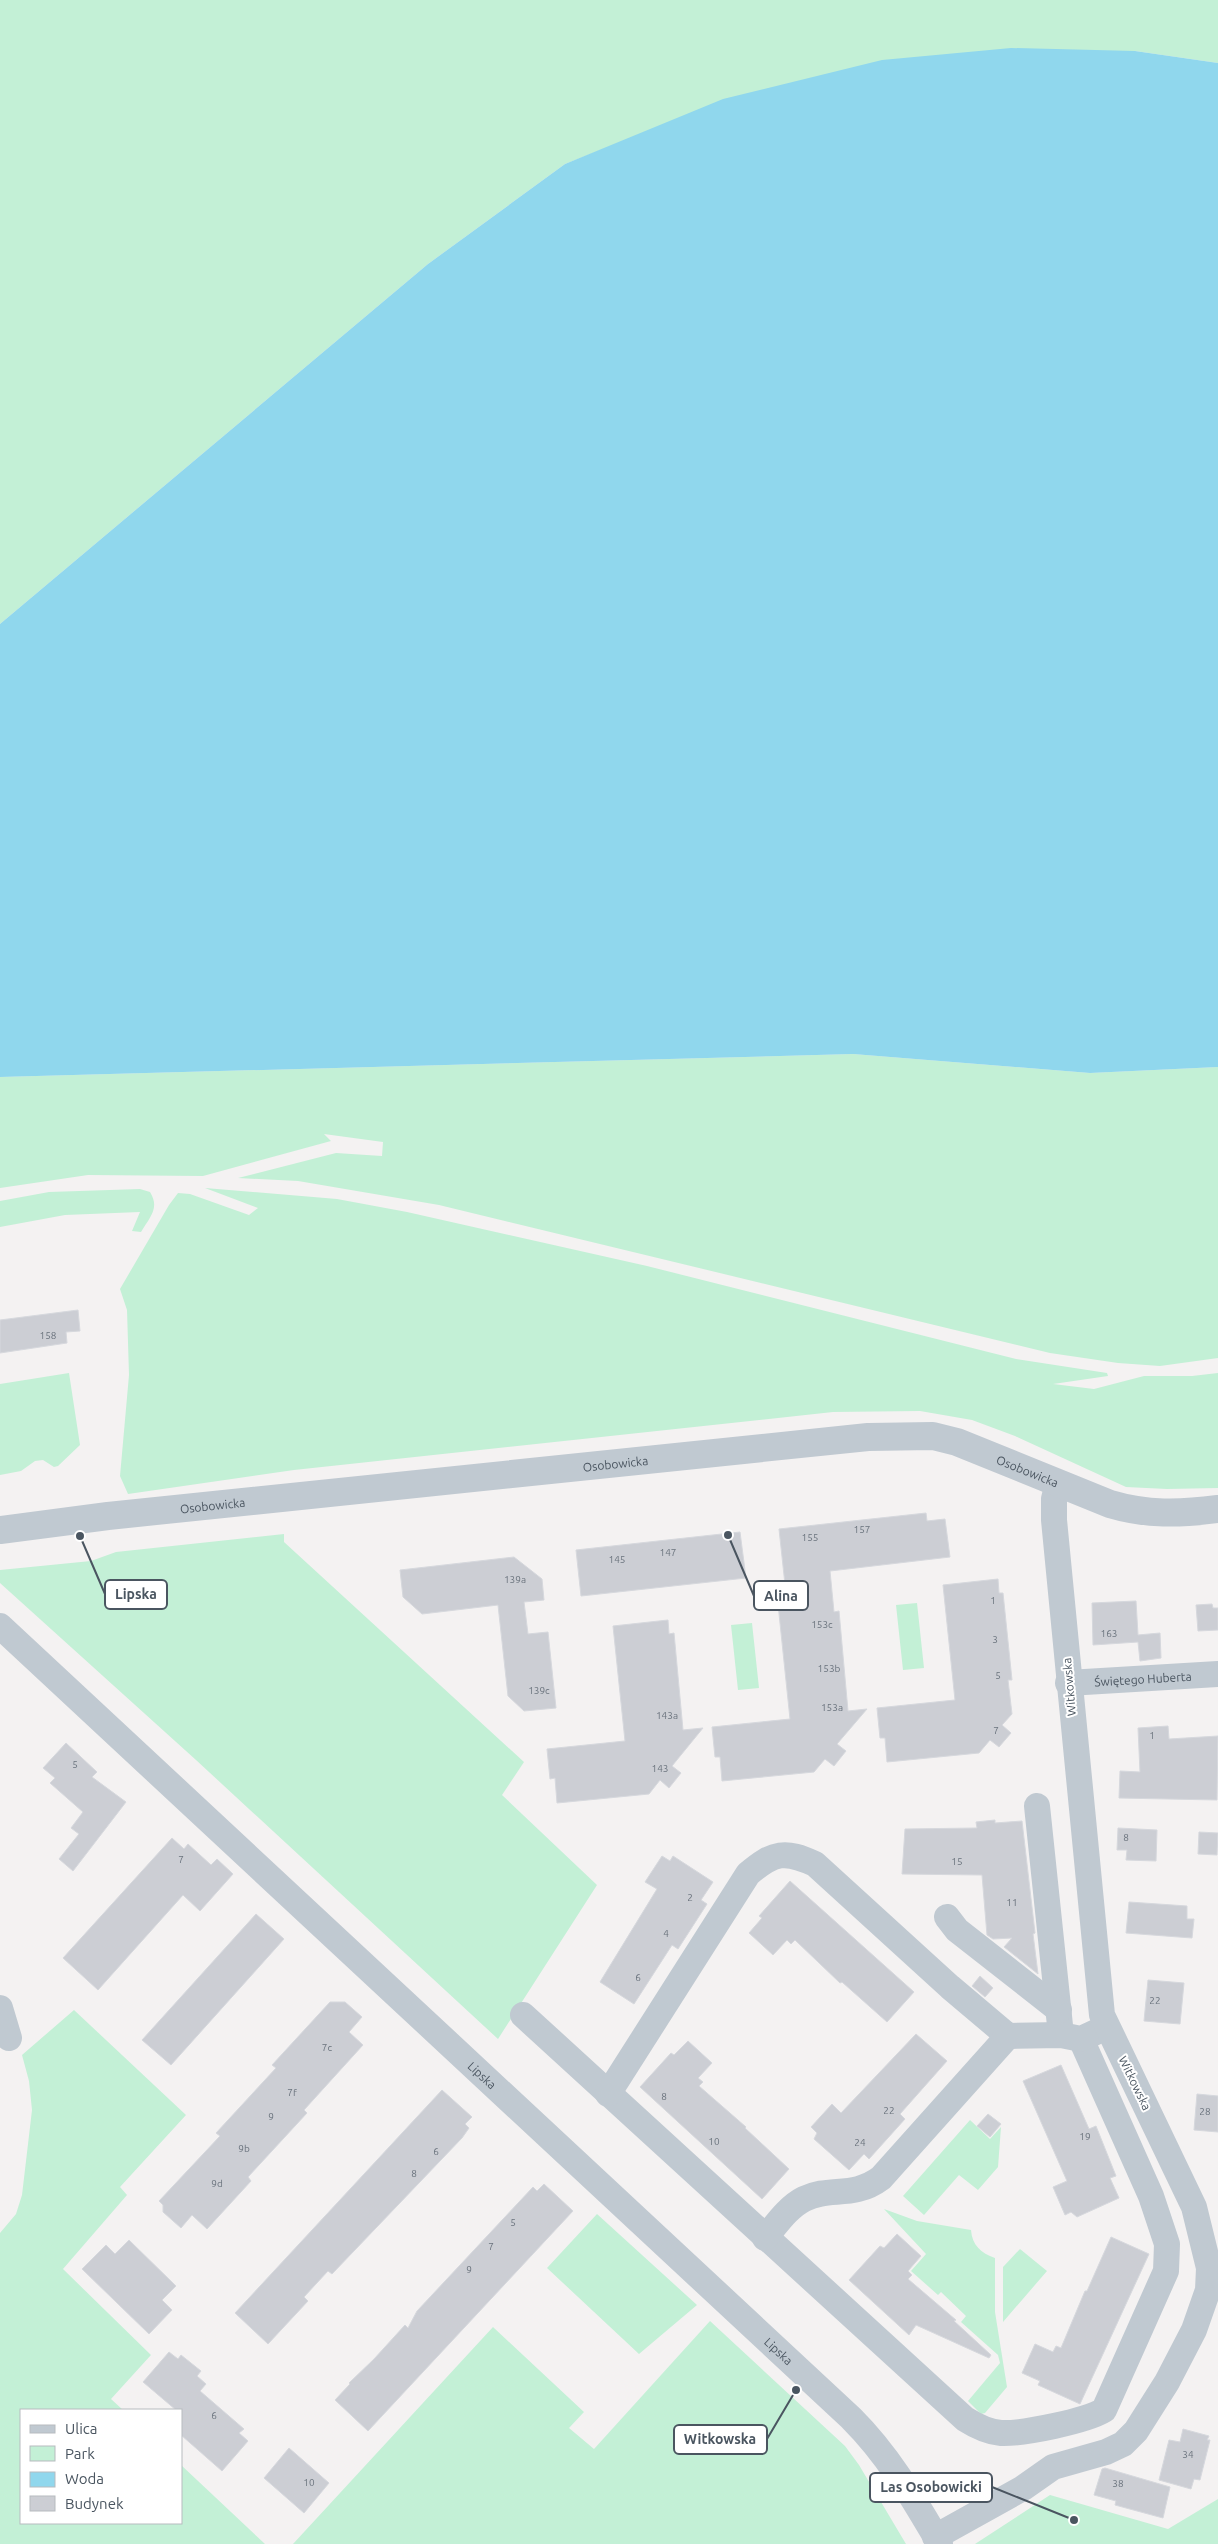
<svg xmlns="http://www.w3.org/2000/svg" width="1218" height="2544" font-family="Ubuntu,sans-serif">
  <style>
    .green { fill: #c3f0d6 }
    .water { fill: #90d7ed }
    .building { fill: #ccced4; stroke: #d6d8dd }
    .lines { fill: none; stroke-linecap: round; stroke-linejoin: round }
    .minor { stroke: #c0c9d1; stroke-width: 26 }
    .tertiary { stroke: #c0c9d1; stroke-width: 28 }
    .labels { text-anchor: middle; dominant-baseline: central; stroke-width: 4; stroke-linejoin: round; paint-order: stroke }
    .number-label { font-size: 10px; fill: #6a737d }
    .street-label { font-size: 12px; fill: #4a5560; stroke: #fff }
    .leader { fill: none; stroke: #4a5560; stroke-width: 2 }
    .callout-dot { fill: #4a5560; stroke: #fff; stroke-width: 2 }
    .callout { fill: #fff; stroke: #4a5560; stroke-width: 2 }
    .callout-label { font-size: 14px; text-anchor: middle; font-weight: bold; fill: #4a5560 }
  </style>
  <rect width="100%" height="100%" fill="#f4f2f2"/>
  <path class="green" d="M0,0H1218V63L1135,51L621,142L565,164L428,264L0,624Z
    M853,1054L1090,1073L1218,1067V1358L1160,1366L1118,1363L1050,1353L439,1205L298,1181L238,1178L336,1153L382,1156L383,1142L324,1134L331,1141L203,1176L88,1175L0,1188V1077Z
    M205,1188L337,1199L407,1212L647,1266L1016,1359L1107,1373L1108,1376L1053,1384L1094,1389L1144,1376H1192L1218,1373V1488L1167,1489L1126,1487L1015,1436L972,1420L920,1411L833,1412L294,1470L128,1494L120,1476L129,1375L127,1310L120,1289L169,1205L178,1193L190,1194L249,1215L258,1208Z
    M140,1189L150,1192C160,1208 150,1217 141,1232L132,1231L140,1212L65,1215L0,1227V1201L49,1192Z
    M69,1373L80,1445L58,1466L54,1467L43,1460L35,1461L21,1471L0,1475V1384Z
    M284,1534V1542L524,1762L502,1795L597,1885L498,2039L196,1760L0,1583V1570L91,1561L116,1552Z
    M917,1603L924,1668L903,1670L896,1605Z
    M752,1623L759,1688L738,1690L731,1625Z
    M74,2010L186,2115L120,2187L127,2195L63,2269L151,2355L111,2399L123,2410H21V2523H181V2465L265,2544H0V2233L16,2214L22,2195L32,2110L29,2081L22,2055Z
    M970,2120L990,2139L1001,2127L998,2167L978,2190L959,2175L924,2215L903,2196Z
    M884,2209L917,2221L971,2230C972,2245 981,2253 995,2258V2312L1007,2387L985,2413L981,2414L968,2401L1000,2363L998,2355L961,2322L966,2316L941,2292L938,2295L911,2271L926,2254Z
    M597,2214L697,2305L639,2354L547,2268Z
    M1020,2249L1047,2271L1003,2322V2267Z
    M710,2321L845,2446L859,2465L906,2544H293L493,2327L584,2412L569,2428L594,2449Z
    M1050,2495L1168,2529L1218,2499V2544H975Z"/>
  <path class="water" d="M1011,48L1135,51L1218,63V1067L1090,1073L853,1054L0,1077V624L428,264L565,164L723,99L882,60Z"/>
  <path class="building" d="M78,1310L80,1331L66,1332L67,1343L0,1353V1320Z
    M926,1513L927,1521L945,1519L950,1557L830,1571L834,1612L839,1611L848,1711L867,1709L837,1744L846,1751L834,1766L825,1759L814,1772L722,1781L720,1757H715L712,1727L790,1719L778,1604L787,1603L779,1529Z
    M740,1532L746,1578L581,1596L576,1550Z
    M514,1557L542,1579L544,1600L524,1602L528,1634L548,1632L556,1708L524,1711L508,1696L498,1605L422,1614L403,1597L400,1570Z
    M998,1579L999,1593H1003L1012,1680H1008L1012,1714L1002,1725L1011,1733L999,1747L990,1740L979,1753L887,1762L885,1738H880L877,1708L955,1700L943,1585Z
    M1136,1601L1138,1635L1160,1633L1161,1658L1140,1661L1138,1642L1093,1645L1092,1603Z
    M1212,1604L1213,1608H1218V1630L1198,1631L1196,1605Z
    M668,1620L669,1634L674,1633L683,1730L703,1728L672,1766L681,1773L669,1788L660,1780L649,1794L557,1803L555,1778L550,1779L547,1749L625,1741L613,1626Z
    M1168,1726L1169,1739L1218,1736L1217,1800L1119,1798L1120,1771L1140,1772L1138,1728Z
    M66,1743L97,1772L92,1777L126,1802L73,1871L59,1859L79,1834L71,1828L83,1812L50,1783L55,1778L43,1768Z
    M995,1820V1823L1022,1821L1035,1933L1033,1934L1038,1974L1004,1947L1012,1938L993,1939L987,1935L982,1875L902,1874L905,1829L977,1828L976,1822Z
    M1118,1828L1157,1830L1156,1861L1126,1860L1127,1850H1117Z
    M1199,1832L1218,1833L1217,1855L1198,1854Z
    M172,1838L184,1849L188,1844L211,1865L217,1859L233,1874L200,1911L183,1895L98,1990L63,1958Z
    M662,1856L670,1861L673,1856L713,1882L701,1900L707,1904L678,1949L672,1945L634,2004L600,1982L657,1889L645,1882Z
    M790,1881L914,1992L887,2022L842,1982L840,1983L795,1940L791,1944L787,1940L773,1955L749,1933L762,1918L759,1916Z
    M1129,1902L1187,1906V1919H1194L1192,1938L1126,1933Z
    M256,1914L284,1939L171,2065L142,2040Z
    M980,1976L993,1988L985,1997L972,1986Z
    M1148,1980L1184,1983L1180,2024L1144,2021Z
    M330,2002H345L362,2017L349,2032L363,2045L304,2110L307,2113L248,2177L251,2181L207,2229L192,2215L181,2228L163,2212V2205L159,2201L220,2136L216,2133L276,2068L272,2065Z
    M916,2034L947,2061L900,2114L905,2119L869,2159L864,2154L849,2170L814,2139L817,2133L811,2127L832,2104L841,2113Z
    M688,2041L712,2063L698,2078L703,2082L699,2086L746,2127L745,2128L789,2169L762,2199L640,2087L671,2053L674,2055Z
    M1061,2065L1089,2129L1096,2126L1116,2176L1110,2178L1119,2198L1077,2217L1071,2212L1065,2215L1053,2187L1067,2181L1023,2081Z
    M442,2090L472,2117L465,2124L469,2128L462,2138L332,2274L328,2271L304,2297L308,2301L268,2344L235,2313Z
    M1197,2094L1218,2096V2132L1194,2130Z
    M988,2114L1001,2124L990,2137L977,2126Z
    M544,2184L573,2211L368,2431L335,2400L350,2384L349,2383L374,2359L405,2325L408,2328L417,2311L533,2187L537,2191Z
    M897,2234L921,2256L908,2271L912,2275L908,2279L956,2320L954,2321L991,2355L989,2358L916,2325L909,2335L849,2280L880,2246L884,2248Z
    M1111,2237L1149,2254L1080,2404L1038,2385L1040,2381L1022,2373L1035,2344L1053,2352L1056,2346L1061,2348L1085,2291H1087Z
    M129,2240L176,2286L162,2300L172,2310L149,2334L82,2269L106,2245L115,2254Z
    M169,2352L178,2359L181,2355L201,2371L197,2376L206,2384L200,2391L244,2429L239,2433L248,2441L222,2471L181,2435V2410H176L143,2382Z
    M1183,2429L1209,2436L1207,2440H1210L1200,2480L1194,2479L1191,2489L1159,2480L1169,2440L1180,2442Z
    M289,2448L329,2483L304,2513L264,2478Z
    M1105,2468L1170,2487L1163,2518L1115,2505L1116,2501L1094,2495L1102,2469Z"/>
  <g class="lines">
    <g class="minor">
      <path id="s1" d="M0,1626L851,2418C889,2456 913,2498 940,2544"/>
      <path id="s2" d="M1068,1683L1218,1674"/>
      <path d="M1037,1806L1061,2035"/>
      <path d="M947,1917L957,1930L1059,2010"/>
      <path d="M0,2008L9,2038"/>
      <path d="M523,2015L965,2419C976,2426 988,2432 1001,2433C1023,2434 1086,2421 1104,2410L1166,2271L1167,2244L1151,2196L1081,2039"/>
      <path d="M608,2094L748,1874C774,1852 785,1850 815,1864L950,1987L1008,2036L1061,2035L1081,2039L1096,2032"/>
      <path d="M765,2238C776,2225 788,2207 804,2199C830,2186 853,2199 881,2178L1008,2036"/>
      <path d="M935,2537L1023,2488L1053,2467L1106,2452L1123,2444L1136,2431L1167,2382L1194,2330L1208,2290L1209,2268L1194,2207L1102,2015L1054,1520V1499L1058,1483"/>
    </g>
    <path class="tertiary" id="s3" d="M0,1530L108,1516L868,1437L933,1436L957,1442L1110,1504C1147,1515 1180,1514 1218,1509"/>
  </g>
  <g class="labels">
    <g class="number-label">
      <text x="48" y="1335">158</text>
      <text x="862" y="1529">157</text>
      <text x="810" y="1537">155</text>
      <text x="668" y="1552">147</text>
      <text x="617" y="1559">145</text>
      <text x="515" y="1579">139a</text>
      <text x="993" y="1600">1</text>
      <text x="822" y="1624">153c</text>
      <text x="1109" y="1633">163</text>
      <text x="995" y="1639">3</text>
      <text x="829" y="1668">153b</text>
      <text x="998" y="1675">5</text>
      <text x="539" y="1690">139c</text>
      <text x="832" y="1707">153a</text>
      <text x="667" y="1715">143a</text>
      <text x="996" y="1730">7</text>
      <text x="1152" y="1735">1</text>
      <text x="75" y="1764">5</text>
      <text x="660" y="1768">143</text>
      <text x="1126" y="1837">8</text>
      <text x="181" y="1859">7</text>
      <text x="957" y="1861">15</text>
      <text x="690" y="1897">2</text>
      <text x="1012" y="1902">11</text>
      <text x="666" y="1933">4</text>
      <text x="638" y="1977">6</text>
      <text x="1155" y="2000">22</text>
      <text x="327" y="2047">7c</text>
      <text x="292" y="2092">7f</text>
      <text x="664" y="2096">8</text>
      <text x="889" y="2110">22</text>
      <text x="1205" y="2111">28</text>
      <text x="271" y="2116">9</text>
      <text x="1085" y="2136">19</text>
      <text x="714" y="2141">10</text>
      <text x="860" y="2142">24</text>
      <text x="244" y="2148">9b</text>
      <text x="436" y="2151">6</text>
      <text x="414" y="2173">8</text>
      <text x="217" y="2183">9d</text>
      <text x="513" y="2222">5</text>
      <text x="491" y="2246">7</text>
      <text x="469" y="2269">9</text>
      <text x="214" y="2415">6</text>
      <text x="1188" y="2454">34</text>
      <text x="309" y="2482">10</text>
      <text x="1118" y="2483">38</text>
    </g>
    <g class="street-label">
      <text stroke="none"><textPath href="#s3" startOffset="619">Osobowicka</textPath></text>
      <text stroke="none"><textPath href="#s3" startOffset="1039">Osobowicka</textPath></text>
      <text stroke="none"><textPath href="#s3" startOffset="214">Osobowicka</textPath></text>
      <text stroke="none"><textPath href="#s2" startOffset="75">Świętego Huberta</textPath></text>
      <text transform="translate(1069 1687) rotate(-95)">Witkowska</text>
      <text stroke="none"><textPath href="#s1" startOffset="659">Lipska</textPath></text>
      <text transform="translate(1135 2083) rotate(64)">Witkowska</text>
      <text stroke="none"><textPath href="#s1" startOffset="1064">Lipska</textPath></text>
    </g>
  </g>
  <path class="leader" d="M80 1536L105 1594M728 1535L754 1596M796 2390L767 2439M1074 2520L992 2487"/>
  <g class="callout-dot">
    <circle cx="80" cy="1536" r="5"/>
    <circle cx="728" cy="1535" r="5"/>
    <circle cx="796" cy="2390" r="5"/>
    <circle cx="1074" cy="2520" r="5"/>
  </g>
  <g class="callout">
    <rect x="105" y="1580" width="62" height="29" rx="5"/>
    <rect x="754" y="1581" width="54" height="29" rx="5"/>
    <rect x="674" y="2425" width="93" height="29" rx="5"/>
    <rect x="870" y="2473" width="122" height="29" rx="5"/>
  </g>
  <g class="callout-label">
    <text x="136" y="1599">Lipska</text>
    <text x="781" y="1601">Alina</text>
    <text x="720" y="2444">Witkowska</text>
    <text x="931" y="2492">Las Osobowicki</text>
  </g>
  <rect x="20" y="2409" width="162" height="115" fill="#ffffff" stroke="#b7bbbf"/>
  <rect x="30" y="2425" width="25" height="8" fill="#c0c9d1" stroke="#b7bbbf"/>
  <text x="65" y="2434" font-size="15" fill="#4a5560">Ulica</text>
  <rect x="30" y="2446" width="25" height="15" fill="#c3f0d6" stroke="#b7bbbf"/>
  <text x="65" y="2459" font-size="15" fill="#4a5560">Park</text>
  <rect x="30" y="2472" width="25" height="15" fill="#90d7ed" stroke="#b7bbbf"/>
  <text x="65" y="2484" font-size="15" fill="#4a5560">Woda</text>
  <rect x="30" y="2496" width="25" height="15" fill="#ccced4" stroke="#b7bbbf"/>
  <text x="65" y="2509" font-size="15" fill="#4a5560">Budynek</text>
</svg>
